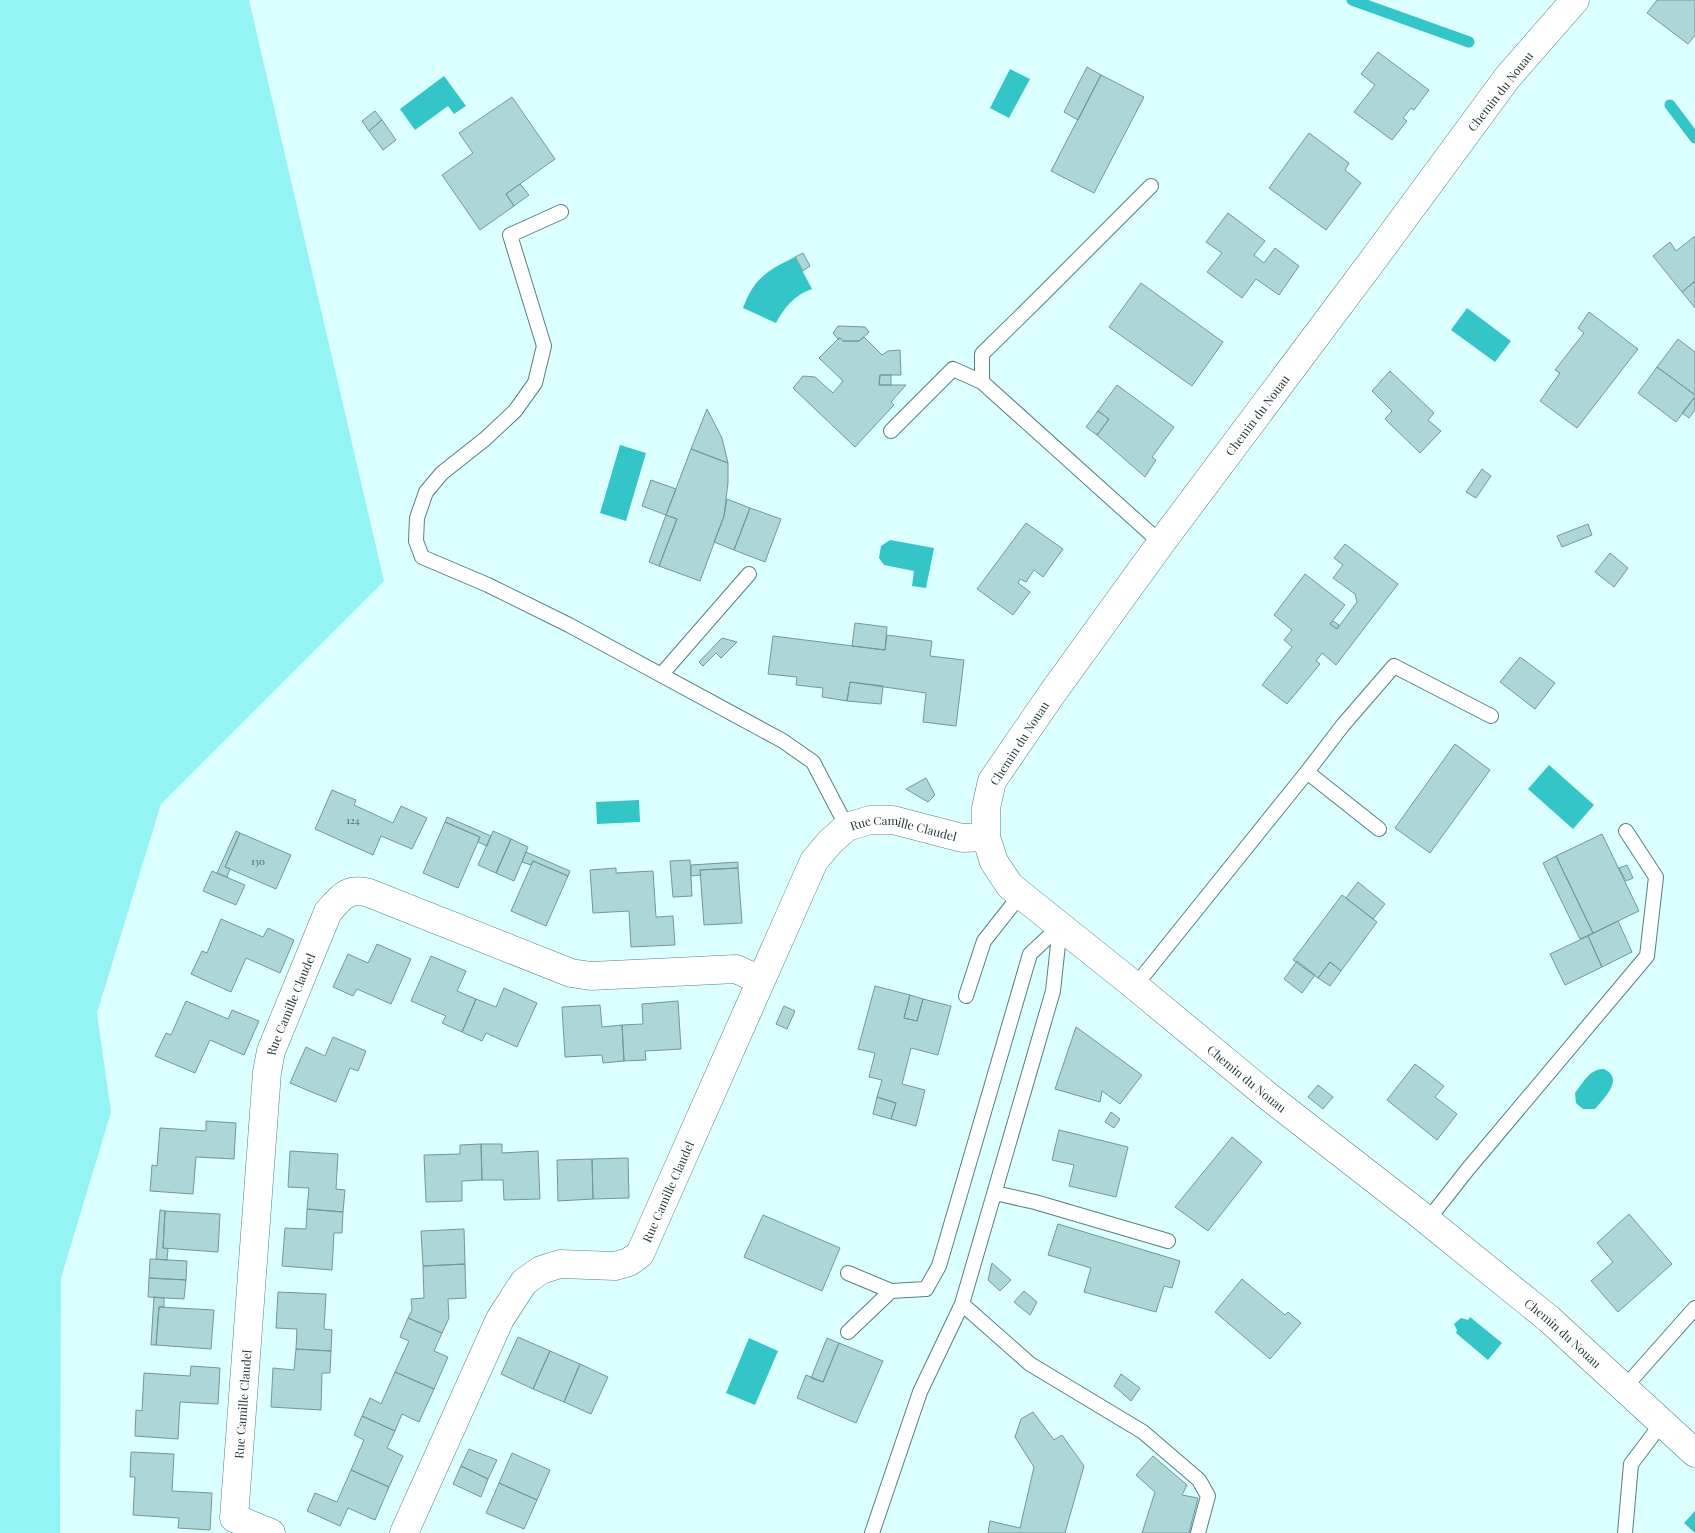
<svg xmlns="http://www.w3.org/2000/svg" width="1695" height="1533" font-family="'Playfair Display',serif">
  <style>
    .green { fill: #94f4f5 }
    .water { fill: #33c5c7 }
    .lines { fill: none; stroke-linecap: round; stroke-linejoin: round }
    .stream { stroke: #33c5c7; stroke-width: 11 }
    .building { fill: #add7d7; stroke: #709898 }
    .lane-casing { stroke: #577f80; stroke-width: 16 }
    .street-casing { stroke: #577f80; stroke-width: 29 }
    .secondary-casing { stroke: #577f80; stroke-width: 29 }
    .lane { stroke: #fff; stroke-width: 14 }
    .street { stroke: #fff; stroke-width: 28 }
    .secondary { stroke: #fff; stroke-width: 28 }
    .labels { text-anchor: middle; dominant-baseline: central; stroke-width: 4; stroke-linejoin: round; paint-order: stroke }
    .number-label { font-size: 10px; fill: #486060 }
    .street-label { font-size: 12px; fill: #273838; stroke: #fff }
  </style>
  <rect width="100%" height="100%" fill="#dcffff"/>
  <path class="green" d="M0,0H249L384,581L161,804L97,1013L111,1112L61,1278L60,1533H0Z"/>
  <path class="water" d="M1010,69L1030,79L1009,118L990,108Z
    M444,76L466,106L454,114L448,106L415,130L400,109Z
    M795,257L812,289C794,295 784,308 776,323L743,308C754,278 768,270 795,257Z
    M1467,308L1511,341L1495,362L1451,330Z
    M620,445L646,453L626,521L600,513Z
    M890,540L934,548L926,588L912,586L914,571L884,565L879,558L881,546Z
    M1549,765L1594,805L1573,829L1528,789Z
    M639,800L640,822L597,824L596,802Z
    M1604,1069C1625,1079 1604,1098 1595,1109H1583L1576,1103L1575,1093C1583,1083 1590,1068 1604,1069Z
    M1470,1317L1502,1343L1488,1360L1456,1333L1457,1330L1454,1324L1461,1318L1468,1320Z
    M749,1338L778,1351L755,1405L726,1393Z
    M1695,1511V1533L1684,1523Z"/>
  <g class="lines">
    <path class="stream" d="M1352,0L1469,42
      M1670,105L1695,138"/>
  </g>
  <path class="building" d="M1657,0H1695V35L1688,44L1647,13Z
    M1378,52L1429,90L1414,110L1411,108L1403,118L1407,121L1392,140L1354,112L1375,85L1361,74Z
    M1087,67L1101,75L1078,120L1064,112Z
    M1101,75L1144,97L1094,193L1051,171Z
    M512,97L555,159L506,194L514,206L480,230L442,175L473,153L459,133Z
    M375,111L382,120L369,131L362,121Z
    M382,120L396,140L383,150L369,131Z
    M1309,133L1349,163L1345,170L1361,183L1326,230L1269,188Z
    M520,184L529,195L514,206L506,194Z
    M1228,213L1265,241L1254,255L1264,263L1275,248L1299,266L1279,295L1256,279L1242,298L1207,272L1222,253L1206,242Z
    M1695,236V281L1682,292L1653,256L1670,242L1676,251Z
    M803,253L810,266L803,271L795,257Z
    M1695,281V308L1682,292Z
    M1141,283L1223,342L1192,386L1109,327Z
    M1589,312L1638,349L1577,428L1540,401L1560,373L1555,370L1584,333L1578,328Z
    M838,326L865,327L869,332L859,341H843L840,338L838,339L833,333Z
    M864,337L882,355L888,351L900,350L901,375H880L879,385H906L891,402L894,405L855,447L793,388L803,376L815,377L833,393L843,381L819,358L838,339L840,338L843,341H859Z
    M1678,339L1695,352V395L1657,367Z
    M1657,367L1695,395V397L1676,422L1638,393Z
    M1390,371L1434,413L1428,420L1441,431L1420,453L1385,419L1392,411L1372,391Z
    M880,375H891V385H879Z
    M1117,385L1174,427L1152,457L1156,460L1145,477L1097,435L1109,419L1098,411Z
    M1695,397V410L1689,418L1682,413Z
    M707,409L722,438L728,463L691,449Z
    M1098,411L1109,419L1097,435L1086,427Z
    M691,449L728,463V483L724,516L700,581L659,566L677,519L666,515Z
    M1482,469L1491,476L1476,498L1466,492Z
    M651,480L676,489L666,515L642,506Z
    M727,499L750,508L734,550L714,542L724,516Z
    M750,508L781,519L765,562L734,550Z
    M666,515L677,519L659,566L649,562Z
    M1026,523L1063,549L1043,577L1034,570L1026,582L1020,579L1018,583L1030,592L1013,615L977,589Z
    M1588,524L1592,535L1562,547L1557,536Z
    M1345,544L1398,584L1336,665L1322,653L1316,661L1320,664L1287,704L1262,685L1292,647L1284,640L1292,630L1274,615L1305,574L1345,605L1330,624L1337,629L1357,602L1355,594L1333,578L1343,565L1334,558Z
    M1610,553L1628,568L1614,587L1595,572Z
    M1333,621L1339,625L1337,629L1330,624Z
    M855,623L887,627L885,650L852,646Z
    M887,635L932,641L930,656L964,660L956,726L923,722L926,693L850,682L847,701L822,697L823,688L796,685L797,677L768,674L773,636L885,650Z
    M722,638L737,642L721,658L716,653L703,666L699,662Z
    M1520,657L1555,683L1535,709L1500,682Z
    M850,682L883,686L881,704L847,701Z
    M1455,744L1490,770L1430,853L1395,828Z
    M926,778L935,795L928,802L906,789Z
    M332,790L356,800L354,805L393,823L401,806L427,818L412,849L381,836L373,855L315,829Z
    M447,817L491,836L487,846L478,842L480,837L445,822Z
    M445,822L480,837L458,888L423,873Z
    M236,831L240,833L225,867L230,869L227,877L217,873Z
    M493,831L511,839L496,873L478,865Z
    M240,833L291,855L276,889L225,867Z
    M1602,834L1639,911L1593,933L1556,856Z
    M511,839L528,847L514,881L496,873Z
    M526,852L570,871L568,876L533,861L531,865L522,862Z
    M1556,856L1593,933L1580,939L1543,863Z
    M690,860L692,896L673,897L670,861Z
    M533,861L568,876L546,926L511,911Z
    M738,862V868L700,870L701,875L691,876V865Z
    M1627,865L1633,878L1626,881L1619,868Z
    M616,868V873L653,871L656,917L673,916L675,945L631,947L629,911L593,913L590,870Z
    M738,868L742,923L704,925L700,870Z
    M212,871L245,885L236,905L203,891Z
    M1358,882L1385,904L1373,919L1346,898Z
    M1342,895L1377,922L1341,971L1330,962L1318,978L1293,960Z
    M221,919L263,937L268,928L294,940L280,973L246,958L231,992L191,974L202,951L207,953Z
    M1618,921L1632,952L1602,967L1588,936Z
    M1588,936L1602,967L1565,985L1550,954Z
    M377,944L411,959L391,1004L357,989L353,996L333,987L348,954L368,963Z
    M431,956L466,971L457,991L476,999L462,1032L442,1023L446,1016L411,1001Z
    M1297,961L1315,975L1302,993L1284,979Z
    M1330,962L1341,971L1330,986L1318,978Z
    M875,986L910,995L904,1018L917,1021L923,999L951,1006L938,1055L911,1048L902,1084L925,1090L916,1126L891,1119L896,1103L877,1097L882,1080L869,1077L875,1053L858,1049Z
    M504,988L537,1003L517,1047L486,1033L482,1041L462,1032L476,999L496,1007Z
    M910,995L923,999L917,1021L904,1018Z
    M186,1001L228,1019L232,1010L259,1021L244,1055L210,1040L195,1073L155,1056L166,1033L171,1035Z
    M678,1001L681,1049L645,1051L646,1060L624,1061L622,1025L643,1024L642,1004Z
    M600,1005L602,1027L622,1025L624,1061L603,1063L602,1055L565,1057L562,1007Z
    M784,1006L795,1011L787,1029L776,1024Z
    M1076,1027L1142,1075L1120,1104L1102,1091L1100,1102L1055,1089Z
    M333,1037L366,1051L358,1071L350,1068L336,1102L290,1083L306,1047L325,1056Z
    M1415,1064L1444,1086L1435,1097L1457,1114L1437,1140L1387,1100Z
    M1318,1085L1333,1097L1323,1109L1308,1097Z
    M877,1097L896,1103L891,1119L873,1114Z
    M1111,1112L1120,1119L1114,1128L1105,1122Z
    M206,1121L236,1123L234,1159L196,1157L193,1194L150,1191L152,1165L157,1166L160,1128L206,1131Z
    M1059,1130L1128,1147L1116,1197L1069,1186L1074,1165L1052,1160Z
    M1232,1137L1262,1162L1208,1231L1175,1207Z
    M481,1144L482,1180L462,1181V1201L426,1202L424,1155L460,1154V1145Z
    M481,1144H502V1153L538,1151L540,1199L504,1200L503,1180H482Z
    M290,1151L338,1154L336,1189L345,1190L343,1212L307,1209L309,1188L288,1187Z
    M628,1158L629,1198L593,1199L592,1159Z
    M592,1159L593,1199L558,1201L557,1160Z
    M307,1209L343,1212L342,1233H334L332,1270L282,1266L285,1228L306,1229Z
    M160,1210L165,1211L163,1248L168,1249L167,1260L156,1259Z
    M165,1211L220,1214L218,1252L163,1248Z
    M1629,1214L1672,1264L1618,1312L1591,1281L1613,1262L1597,1243Z
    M763,1215L840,1248L822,1291L744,1257Z
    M1058,1224L1180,1261L1172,1288L1164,1286L1156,1312L1084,1292L1091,1268L1048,1255Z
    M464,1229L465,1264L423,1266L421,1231Z
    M150,1259L187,1261L186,1280L149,1278Z
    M992,1263L1011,1280L1000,1291L988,1280Z
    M465,1264L466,1298L448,1299L449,1318L442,1333L408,1318L412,1310L411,1299L424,1298L423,1266Z
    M149,1278L186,1280L184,1299L148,1297Z
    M1242,1279L1285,1315L1288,1312L1301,1323L1270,1359L1215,1312Z
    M1024,1291L1037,1302L1030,1315L1014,1302Z
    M278,1292L326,1294L324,1329L332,1330L331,1351L296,1349L297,1329L276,1328Z
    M154,1297L164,1298V1307H159L156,1345H151Z
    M159,1307L214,1310L211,1349L156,1345Z
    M408,1318L442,1333L434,1351L448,1357L434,1389L395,1372L409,1341L400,1337Z
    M518,1337L550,1351L533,1389L501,1374Z
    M827,1338L839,1343L823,1382L811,1378Z
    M839,1343L883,1361L856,1423L797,1398L806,1375L823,1382Z
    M296,1349L331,1351L330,1373H322L321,1410L271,1407L273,1368L294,1370Z
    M550,1351L580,1364L564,1402L533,1389Z
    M580,1364L608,1377L591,1414L564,1402Z
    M191,1366L220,1368L218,1404L180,1402L178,1439L135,1436L136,1410L142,1411L144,1373L190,1376Z
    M395,1372L434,1389L419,1422L402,1414L395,1431L362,1416L370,1398L381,1404Z
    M1121,1374L1140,1388L1131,1401L1114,1386Z
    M1033,1412L1054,1440L1062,1435L1084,1466L1065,1533H988L990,1521L1020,1528L1034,1467L1015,1437L1021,1419Z
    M362,1416L395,1431L387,1448L403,1456L389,1487L351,1470L364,1440L354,1435Z
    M469,1449L497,1460L488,1479L461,1466Z
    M131,1452L174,1454L172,1491L212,1493L210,1530L178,1528L179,1518L133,1515L135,1477H130Z
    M512,1453L550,1470L537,1500L499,1483Z
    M1153,1456L1187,1485L1182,1495L1198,1498L1189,1533H1142L1155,1492L1136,1475Z
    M461,1466L488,1479L481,1497L453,1484Z
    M351,1470L389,1487L375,1520L348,1508L340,1526L307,1511L315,1493L337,1502Z
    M499,1483L537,1500L524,1529L486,1513Z"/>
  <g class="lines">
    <defs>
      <path id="lane" d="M1151,186L1042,295L982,354V382L1161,543
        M561,212L510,235L544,346L535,383L515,411L485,439L442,473L426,492L417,518L416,541L422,557L488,585L569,625L783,741L813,762L847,827
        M891,431L953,369L982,382
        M661,675L749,574
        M1307,772L1343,725L1394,666L1491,716
        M1135,986L1307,772L1379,829
        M966,996L984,941L1021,894
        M995,1193L1035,1202L1168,1241
        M1427,1221L1468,1169L1647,956L1656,877L1626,831
        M848,1273L891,1291L926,1289L939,1266L1030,954L1060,926
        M962,1304L1030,1364L1143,1432L1199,1480L1208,1496L1198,1533
        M848,1332L891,1291
        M1624,1388L1695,1308
        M872,1533L920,1392L962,1304L1053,991L1060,926
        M1625,1533L1631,1464L1662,1423"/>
      <g id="street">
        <path id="s1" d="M271,1533L234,1518L267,1072L271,1051L328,912C341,897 348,887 369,893L571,973L591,976L736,969L760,980"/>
        <path id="s2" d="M404,1533L500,1319L524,1282L541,1270L560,1264L615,1266L629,1262L640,1254L814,861L830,842L847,827L870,820H893L962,838L986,837"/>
      </g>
      <g id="secondary">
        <path id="s3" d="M1575,0L1507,78L1373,260L1161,543L1051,695L992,781L986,808V837L994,862L1010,886L1135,986L1269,1097L1418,1213L1549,1319L1695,1453"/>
      </g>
    </defs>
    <use href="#lane" class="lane-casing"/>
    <use href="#street" class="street-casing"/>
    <use href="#secondary" class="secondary-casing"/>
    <use href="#lane" class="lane"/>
    <use href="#street" class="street"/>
    <use href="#secondary" class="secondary"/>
  </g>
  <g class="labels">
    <g class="number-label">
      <text x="353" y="820">124</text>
      <text x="258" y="861">130</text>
    </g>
    <g class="street-label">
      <text transform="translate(1500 91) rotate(-52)">Chemin du Nouau</text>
      <text transform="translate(1257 415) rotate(-53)">Chemin du Nouau</text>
      <text transform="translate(1019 743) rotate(-57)">Chemin du Nouau</text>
      <text stroke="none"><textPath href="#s2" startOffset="938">Rue Camille Claudel</textPath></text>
      <text stroke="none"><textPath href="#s1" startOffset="559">Rue Camille Claudel</textPath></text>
      <text stroke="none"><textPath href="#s3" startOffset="1392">Chemin du Nouau</textPath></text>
      <text stroke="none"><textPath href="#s2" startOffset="471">Rue Camille Claudel</textPath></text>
      <text stroke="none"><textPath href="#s3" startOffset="1798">Chemin du Nouau</textPath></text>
      <text stroke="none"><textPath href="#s1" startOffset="154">Rue Camille Claudel</textPath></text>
    </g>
  </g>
</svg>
